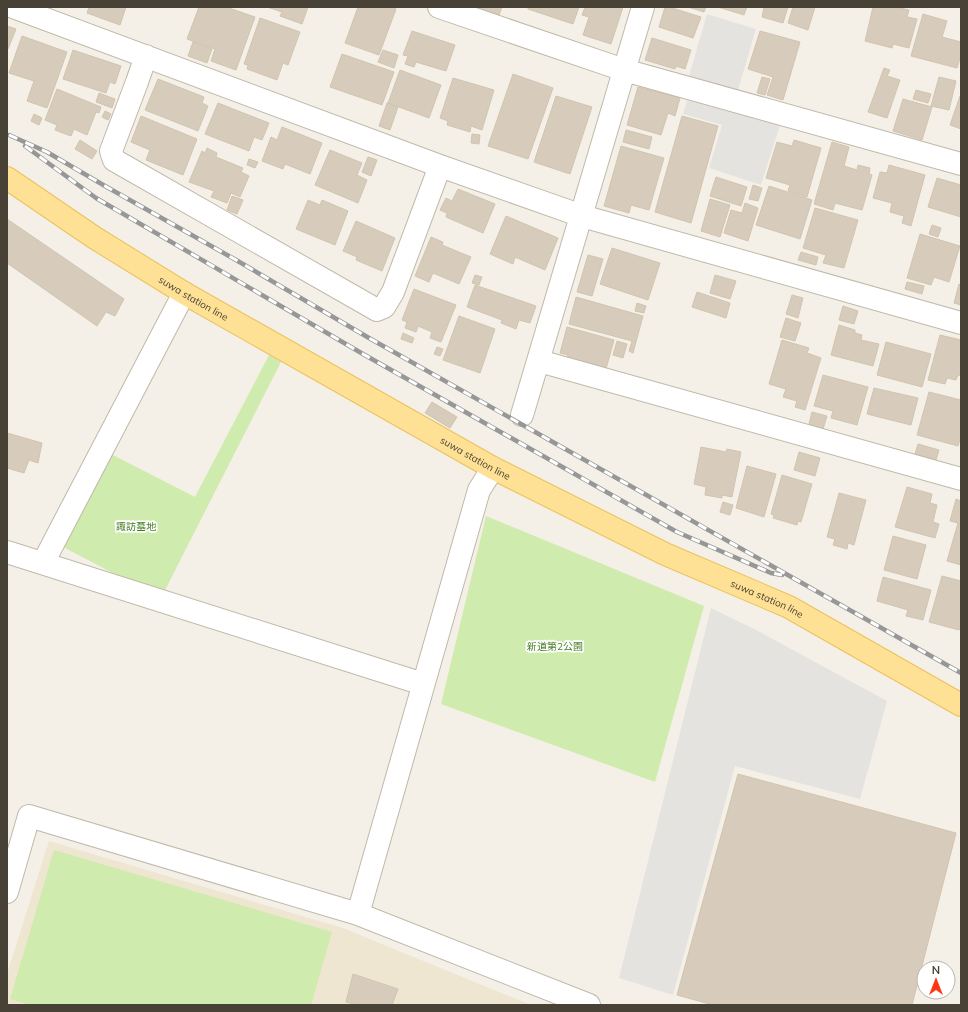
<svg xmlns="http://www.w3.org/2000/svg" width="968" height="1012" font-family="Mulish,'Noto Sans JP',sans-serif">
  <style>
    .education { fill: #eee6d0 }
    .green { fill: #cfebad }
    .parking { fill: #e5e3df }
    .building { fill: #d7ccbb; stroke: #d2c4ae }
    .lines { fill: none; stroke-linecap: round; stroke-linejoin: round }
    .minor-casing { stroke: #c1b8a9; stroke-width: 24 }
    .major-casing { stroke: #ebc15e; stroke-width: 24 }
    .minor { stroke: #fff; stroke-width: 22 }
    .major { stroke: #ffe195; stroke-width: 22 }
    .rail-casing { stroke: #979797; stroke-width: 4.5 }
    .rail { stroke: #fff; stroke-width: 3; stroke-dasharray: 9; stroke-linecap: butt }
    .labels { text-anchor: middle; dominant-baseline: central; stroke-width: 3.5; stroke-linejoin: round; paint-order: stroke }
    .street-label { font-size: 10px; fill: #484135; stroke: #fff }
    .park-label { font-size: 10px; fill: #467e24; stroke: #fff }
  </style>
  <rect width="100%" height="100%" fill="#f4f0e7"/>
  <path class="education" d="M49,841L343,928L531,1005H7V974Z"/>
  <path class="green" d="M269,355L281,362L161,598L59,545L107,452L195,497Z
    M486,516L704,606L655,782L441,704Z
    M54,850L332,932L311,1005H30L10,999Z"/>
  <path class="parking" d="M707,14L756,29L738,90L689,76Z
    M687,100L780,125L761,185L709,168L722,125L683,114Z
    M711,608L756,630L887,701L860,799L735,766L673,995L619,978Z"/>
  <path class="building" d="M89,7H126L120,25L87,13Z
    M199,7H226L255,17L236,70L211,61L215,49L187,39Z
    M267,7H308L302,24L280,16L282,12Z
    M358,7H392L396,9L379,55L345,43Z
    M472,7H502L498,18Z
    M528,7H579L573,24L528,9Z
    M585,7H623L611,44L583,35L589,17L582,15Z
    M665,7H669L701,17L693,38L659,27Z
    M688,7H706L704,12Z
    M718,7H747L744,15Z
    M764,7H788L783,23L762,17Z
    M793,7H815L808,30L788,23Z
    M873,7H896L909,10L907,17L917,19L909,48L893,44L892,48L865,41Z
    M923,14L947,21L942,37L961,42V55L957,68L911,56Z
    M260,18L300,32L288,65L283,63L277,80L247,69L248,65L244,64Z
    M7,26L16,29L8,49H7Z
    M412,31L455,45L446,71L416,62L414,67L405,64L408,56L403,55Z
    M760,31L800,42L783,100L767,95L773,77L748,69Z
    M22,36L67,52L47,108L27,101L34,81L9,73Z
    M652,38L691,50L685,69L676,66L675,69L645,60Z
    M193,42L212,49L207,63L188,56Z
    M73,50L121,66L115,84L110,82L106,93L63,79Z
    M383,50L398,55L394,68L378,62Z
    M342,54L394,72L382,105L330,87Z
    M884,68L890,70L887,76L900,80L887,118L868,112Z
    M400,70L441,85L429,118L388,103Z
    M513,74L553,88L528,159L488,146Z
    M762,77L770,79L765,95L757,93Z
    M939,77L956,81L949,110L931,106Z
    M453,78L494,90L482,130L471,126L470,132L447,125L448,121L440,118Z
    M158,79L204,97L202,103L208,106L198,131L145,110Z
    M638,87L680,98L675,116L668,113L661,135L627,125Z
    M57,89L101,107L99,113L96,112L87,135L74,129L71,136L55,130L57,125L45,120Z
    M916,90L931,94L928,103L913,99Z
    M99,93L115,99L112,108L96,102Z
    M556,96L592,107L570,174L534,162Z
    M960,96H961V129L950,125Z
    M903,99L932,107L922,140L893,131Z
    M218,103L269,123L262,140L254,137L249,151L205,134Z
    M387,103L398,107L390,130L379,126Z
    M105,111L111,114L108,120L102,117Z
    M34,114L42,118L39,125L31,121Z
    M141,116L197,139L183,175L146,160L150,150L131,142Z
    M682,116L718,126L691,223L655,212Z
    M282,127L322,143L310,174L285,164L283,169L262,161L271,137L277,140Z
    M626,130L652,137L649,149L623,142Z
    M472,134L480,135L479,144L471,143Z
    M80,140L97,151L92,159L75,149Z
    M794,140L821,148L807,197L788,191L790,185L766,178L777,142L792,146Z
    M832,142L849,147L844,166L857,170L858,165L870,168L869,174L872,175L862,210L835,203L833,210L814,204Z
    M621,146L664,158L649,210L631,205L629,213L604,206Z
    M207,148L217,153L216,157L243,168L241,172L249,176L240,197L231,193L227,203L211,197L214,191L189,182L202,151L205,153Z
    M330,150L362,163L357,175L367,180L358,203L315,185Z
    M368,157L377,160L371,176L362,172Z
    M249,159L258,162L255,168L247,165Z
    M889,165L925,175L911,226L902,223L904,216L890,212L892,203L873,198L880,172L887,173Z
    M716,177L747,187L741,206L710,196Z
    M937,178L961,185V217L928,207Z
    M753,185L762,188L758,201L749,199Z
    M769,186L812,200L800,239L756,225Z
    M458,189L495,204L483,233L446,217L447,213L440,210L446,198L452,201Z
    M232,196L243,200L237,214L227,210Z
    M710,199L730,205L720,237L701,231Z
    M308,200L320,205L322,200L348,211L335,245L296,229Z
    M745,203L758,208L748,241L724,233L731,210L742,213Z
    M815,208L858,220L844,268L823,263L826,255L803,248Z
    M506,216L558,238L545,270L515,257L513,264L490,254Z
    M7,219L124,299L115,316L106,312L97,326L7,263Z
    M356,221L395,238L382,271L356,260L357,257L343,251Z
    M932,225L941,228L938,237L929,234Z
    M920,234L960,246L949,282L934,277L931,285L907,278Z
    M431,237L443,242L442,245L471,257L459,284L433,273L429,282L415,276Z
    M612,248L660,263L648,300L600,284Z
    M801,252L818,257L816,265L798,260Z
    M588,255L603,259L592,296L577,292Z
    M475,275L482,277L479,285L472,283Z
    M715,275L736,281L730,299L710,293Z
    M907,282L924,286L922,294L905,289Z
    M959,284L961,285V305L954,303Z
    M475,285L536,306L530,323L519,320L516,329L501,323L502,320L467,307Z
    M414,289L456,305L441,342L430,338L432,332L418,326L416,332L405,328L407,322L402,320Z
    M697,292L730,303L726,318L692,307Z
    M792,295L803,298L798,318L786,314Z
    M576,297L643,316L633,353L629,351L632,341L569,324Z
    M637,303L646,306L644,313L635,311Z
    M843,306L858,311L854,324L839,320Z
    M459,316L495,329L480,373L443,360Z
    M786,318L801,323L795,341L780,337Z
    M839,325L855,330V333L862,335L861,340L879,344L873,366L831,355Z
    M567,327L614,340L606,369L567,358L568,355L560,353Z
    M403,333L414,338L412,343L401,339Z
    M940,335L961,340V376L958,375L956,380L947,378L945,384L928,380Z
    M782,340L809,348L807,353L821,358L805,410L795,407L797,401L783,397L786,389L769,384Z
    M617,341L627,344L623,358L613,355Z
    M886,342L931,354L922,387L877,375Z
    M437,347L443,349L440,356L434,354Z
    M823,375L868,387L857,425L831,418L833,411L814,406Z
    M874,388L918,398L911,425L867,414Z
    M929,392L961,400V436L958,446L917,435Z
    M432,402L457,417L450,428L425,413Z
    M812,412L827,416L823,429L809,424Z
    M7,433L42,443L38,463L29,460L24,473L7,468Z
    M918,444L939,450L936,460L915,454Z
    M701,447L726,452L727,449L741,452L732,497L722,495V498L705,495L706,487L694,484Z
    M799,452L820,458L815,476L794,470Z
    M747,466L776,474L764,517L736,508Z
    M782,475L812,484L801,522L798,521L797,525L773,518L774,515L771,514Z
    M907,487L932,494L930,503L937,505L933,522L939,524L935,538L895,527Z
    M839,493L866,500L854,545L848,543L847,549L833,545L835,539L827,537Z
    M956,499L961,501V565L947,561L958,523L950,521Z
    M723,502L733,505L730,515L720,512Z
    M893,536L926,545L917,579L884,570Z
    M942,576L961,581V624L959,630L929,622Z
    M883,577L931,590L923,620L906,616L908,610L877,601Z
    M738,774L956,833L912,1005H713L677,995Z
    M353,974L398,989L392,1005H358L346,1002Z"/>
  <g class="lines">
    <defs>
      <path id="minor" d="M13,7L440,166L582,216L961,323
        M439,7L624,70L961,164
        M146,56L137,82L111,151L114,160L377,310L384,307L393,292L440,166
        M539,361L961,479
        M522,415L643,7
        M7,552L423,684
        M43,563L184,293
        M7,892L29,816L358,914L589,1005
        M358,914L479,490L493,468"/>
      <g id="major">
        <path id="s1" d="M7,178L95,238L184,293L493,468L665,554L789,607L961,705"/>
      </g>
    </defs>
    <use href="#minor" class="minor-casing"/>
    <use href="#major" class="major-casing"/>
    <use href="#minor" class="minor"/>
    <use href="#major" class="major"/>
    <defs>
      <path id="rail" d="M9,135L47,152L105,186L236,260L369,338L961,673
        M25,146L96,198L363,354L677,532L771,573L782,575"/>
    </defs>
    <use href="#rail" class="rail-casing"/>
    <use href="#rail" class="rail"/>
  </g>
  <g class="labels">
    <g class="street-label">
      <text stroke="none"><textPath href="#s1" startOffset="222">suwa station line</textPath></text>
      <text stroke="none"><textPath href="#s1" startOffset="546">suwa station line</textPath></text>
      <text stroke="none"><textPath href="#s1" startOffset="870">suwa station line</textPath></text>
    </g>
    <g class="park-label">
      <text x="136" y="526">諏訪墓地</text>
      <text x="555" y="646">新道第2公園</text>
    </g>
  </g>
  <rect width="968" height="1012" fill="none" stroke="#484135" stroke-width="16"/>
  <g transform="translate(936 980)"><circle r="19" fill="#ffffff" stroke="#b6b3ae"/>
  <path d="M0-3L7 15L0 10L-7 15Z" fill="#ff3713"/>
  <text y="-6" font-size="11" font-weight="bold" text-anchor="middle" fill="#484135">N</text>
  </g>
</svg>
